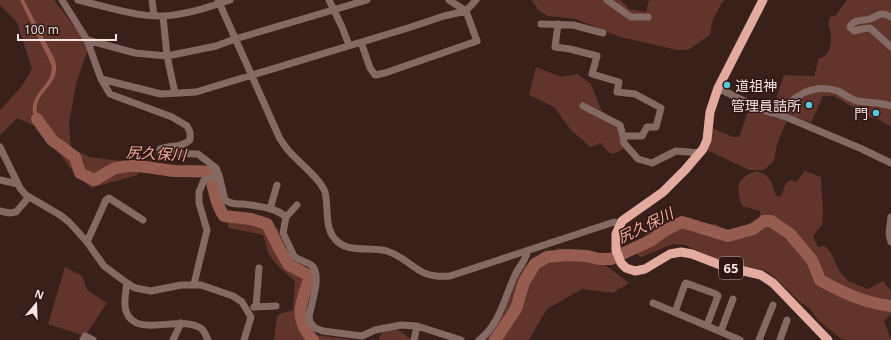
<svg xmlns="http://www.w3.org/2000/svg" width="891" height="340" font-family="'Open Sans','Noto Sans JP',sans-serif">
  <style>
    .green { fill: #61342c }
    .water { fill: #975c50 }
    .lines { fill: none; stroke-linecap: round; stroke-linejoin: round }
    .river { stroke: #975c50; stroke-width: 12 }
    .minor { stroke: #856964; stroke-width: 7 }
    .major { stroke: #e3ab9f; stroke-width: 9 }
    .poi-dot { fill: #55cadf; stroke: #2f1612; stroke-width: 1.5 }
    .labels { text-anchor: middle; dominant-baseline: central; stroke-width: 3; stroke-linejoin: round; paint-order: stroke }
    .shield { fill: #2f1612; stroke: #bba7a3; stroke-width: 1 }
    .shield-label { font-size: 13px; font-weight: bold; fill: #f7e5e1 }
    .poi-label { font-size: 14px; fill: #f7e5e1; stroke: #2f1612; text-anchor: end }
    .water-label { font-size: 15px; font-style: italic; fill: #f5ac9d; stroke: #2f1612 }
  </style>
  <rect width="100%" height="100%" fill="#39201b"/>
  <path class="green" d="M0,0H54L89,46L76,84L69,123L71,148L89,157L136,163L138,175L91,188L72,170L41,129L17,118L0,135V110L22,86L32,69L17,22L0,5Z
    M532,0H621L629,9L646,12L649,0H725L722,2L712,22L710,35L688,50H677L620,37L576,19L548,16L538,10Z
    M847,0H891V127L876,118H871L834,96H823L811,123L773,108L784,75L814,76L819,58C833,57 833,33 828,24L830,17L836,15Z
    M536,67L561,77L577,74L591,84L604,117L618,126L625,148L613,154L608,152L601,143L590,147L571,130L554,107L529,95Z
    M751,110L778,119L787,120L777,144L774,161L764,170H749L707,150L712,138V128L733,137H739L748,112Z
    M756,171C772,175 771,182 776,196H781L786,183L791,180L796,182L805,171L821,177L823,211L822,225L813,236L818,247L825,246L831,253L840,272L848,281L868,289L883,281L891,291V314L884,321L891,340H847L841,339L819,321L810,309L800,302L772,275L764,270L732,264L713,258L685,245L673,244L641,257L633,252L647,233L669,223L687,226L703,234L707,225L716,224L730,234L749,228L760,220V211L742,206C736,188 735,178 756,171Z
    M227,221L278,228L280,246L308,275L307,294L303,319L316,335L355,340H274L277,315L293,310L295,281L279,267L269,255L263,235L229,228Z
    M559,248L605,265L629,283L613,293L582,289L547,309L529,340H484L506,305L522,267Z
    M65,267L82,276L87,290L107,303L85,336L48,324Z
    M396,328L412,340H378L384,330Z"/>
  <path class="water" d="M20,0H24L54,58C67,91 16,92 47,131L44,133C30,115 28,105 44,86C49,80 52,75 52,66Z"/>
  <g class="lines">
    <path class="river" d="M37,119L52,140L75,157L80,173L94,180C102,177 109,170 116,168C135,163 155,169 175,171C186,171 198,171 209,172C214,186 215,204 224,216L251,219L267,224L280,250L289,265L310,276C302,303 292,316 313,340
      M495,340L516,309L524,282L535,264L547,257L566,255L587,256L599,259H611L652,240L664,231L682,222L728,236L753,229L764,221H771L790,234L812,260L820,280C843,293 865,303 891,306"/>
    <path class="minor" d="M62,0L87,40L101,79L161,94L196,92L408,28L444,16L466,11L476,0
      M78,0C104,6 138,17 163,16C186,15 209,7 230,0
      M152,0L154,15
      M218,0L280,139C283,143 286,148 289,151C299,163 320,178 325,192C329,207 324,227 335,239C347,254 370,246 387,251C414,260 415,279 450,276L611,223L614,222L620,225
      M329,0L342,27L349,45
      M607,0L631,17H648
      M163,16L167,56L175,93
      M891,17C888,15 885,14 882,14C878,14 874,18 870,19C863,21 854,19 850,27L854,31L862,29L870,28L891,47
      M541,24L573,25L603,33
      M558,24L555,47L570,49L597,56L592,74L619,82L617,92L635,94L661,108L656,127H647L642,136H623
      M87,40L135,53L167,56L216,46L235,39L367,0
      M361,42L370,68L375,75L385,73L477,41L466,11L449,0
      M101,79L110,94L172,117L187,126L190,132V140C179,149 172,144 160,149V153L198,154L216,168L219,175L225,200C231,204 236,204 243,204C257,206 275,207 286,217L283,233L294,256C299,261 306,261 311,265C323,273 311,304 309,317L310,322L315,328L323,331L362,336L375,330L401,325L417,326L461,340
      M718,88L752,105L768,112L786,117L862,149L891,163
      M583,106L620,125L623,136L624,143L638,159L652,163L676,151L700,153
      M781,116C791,95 814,83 838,91C844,94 850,99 857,101C869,103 880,102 891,106
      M0,147L20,188L26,195L60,215L69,222L87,242L104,266L127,283L135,288L151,291L181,285H201L233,296L242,302L251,317L244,340
      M0,180L18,184
      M270,209L277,185
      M0,211L9,213L16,212L29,197
      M286,217L297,205
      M891,217L889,234L891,242
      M87,242L106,200L109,198L143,220
      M127,283C126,292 123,303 126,311C135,340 182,313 202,329C205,332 206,336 208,340
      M194,284L207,230L199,203V192L204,180L219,175
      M653,303L740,340
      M254,307L276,306
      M256,307L259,268
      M675,312L685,284L686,283L716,294L718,296L707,325
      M721,331L733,299
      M83,340L85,336L93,340
      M173,340L181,323
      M414,340L417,326
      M479,340C500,325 505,295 516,273C519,266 527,260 527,251
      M759,340L773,305
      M780,340L787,320"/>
    <path class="major" d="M763,0L718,88L710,112L707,140L703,149L685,170L663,192L622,221L616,234V250L621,263L626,268L635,271L645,269L670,254L681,252L692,254L723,266L761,275L773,283L828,340"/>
  </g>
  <g class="poi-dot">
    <circle cx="727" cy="85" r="4"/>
    <circle cx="809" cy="105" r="4"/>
    <circle cx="876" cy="113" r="4"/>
  </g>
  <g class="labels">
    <rect class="shield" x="719" y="257" width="24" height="22" rx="3"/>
    <g class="shield-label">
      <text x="731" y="268">65</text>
    </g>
    <g class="poi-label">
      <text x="735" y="85" text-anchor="start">道祖神</text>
      <text x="801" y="105">管理員詰所</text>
      <text x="868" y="113">門</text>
    </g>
    <g class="water-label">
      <text transform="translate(156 153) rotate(3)">尻久保川</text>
      <text transform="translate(645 225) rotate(-26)">尻久保川</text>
    </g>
  </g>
  <g transform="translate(36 304) rotate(19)" stroke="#2f1612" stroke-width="3" paint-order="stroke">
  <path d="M0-3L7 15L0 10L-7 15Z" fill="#f7e5e1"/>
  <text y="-6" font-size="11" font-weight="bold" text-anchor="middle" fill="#f7e5e1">N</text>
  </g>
  <path d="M18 34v6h98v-6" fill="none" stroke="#f7e5e1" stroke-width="2"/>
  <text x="24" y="34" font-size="12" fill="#f7e5e1" stroke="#2f1612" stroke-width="3" paint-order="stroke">100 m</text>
</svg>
